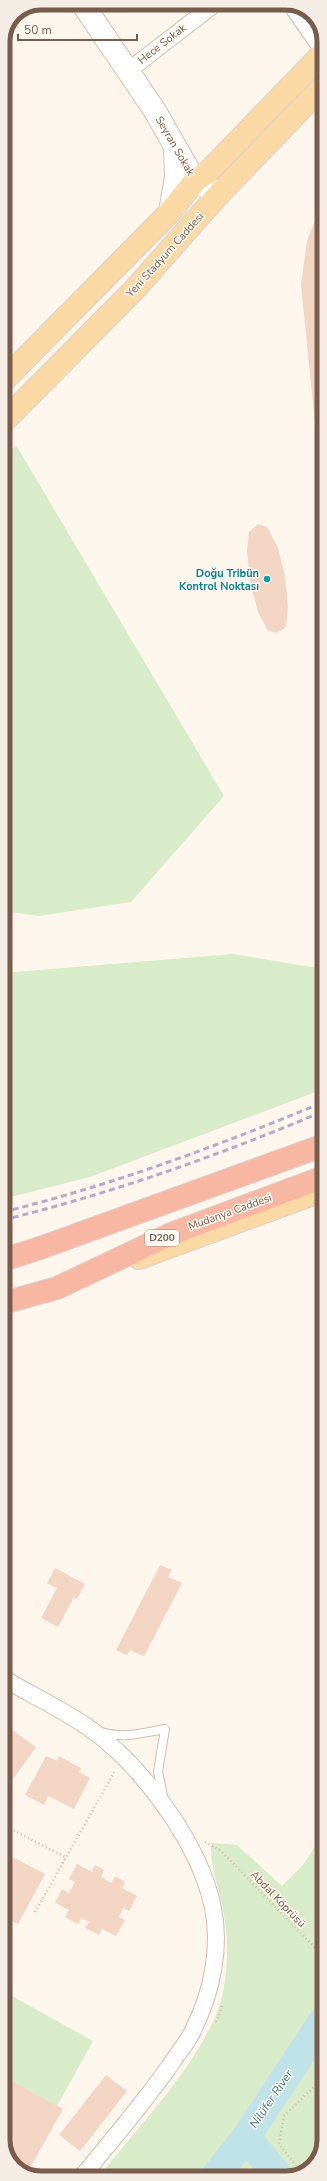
<svg xmlns="http://www.w3.org/2000/svg" width="327" height="2181" font-family="'Nunito Sans',sans-serif">
  <style>
    .green { fill: #d8ecc9 }
    .lines { fill: none; stroke-linecap: round; stroke-linejoin: round }
    .river { stroke: #bfe3e8; stroke-width: 29 }
    .building { fill: #f3d5c3 }
    .lane-casing { stroke: #d1beb0; stroke-width: 10 }
    .street-casing { stroke: #d1beb0; stroke-width: 18 }
    .secondary-casing { stroke: #d6c0b0; stroke-width: 24 }
    .primary-casing { stroke: #dad1cd; stroke-width: 24 }
    .highway-casing { stroke: #dad1cd; stroke-width: 24 }
    .path { stroke: #d9b8a5; stroke-width: 2.5; stroke-dasharray: 1 3; stroke-linecap: butt }
    .lane { stroke: #fff; stroke-width: 8 }
    .street { stroke: #fff; stroke-width: 16 }
    .secondary { stroke: #fff; stroke-width: 22 }
    .primary { stroke: #fbd9a5; stroke-width: 22 }
    .highway { stroke: #f7b7a3; stroke-width: 22 }
    .rail { stroke: #b9a8c9; stroke-width: 3; stroke-dasharray: 6 4; stroke-linecap: butt }
    .culture-dot { fill: #0f9aa8; stroke: #fffaf3; stroke-width: 1.5 }
    .labels { text-anchor: middle; dominant-baseline: central; stroke-width: 3; stroke-linejoin: round; paint-order: stroke }
    .shield { fill: #fffaf3; stroke: #a28b7f; stroke-width: 1 }
    .shield-label { font-size: 10px; font-weight: bold; fill: #7a5c4d }
    .street-label { font-size: 11px; fill: #7a5c4d; stroke: #fffaf3 }
    .culture-label { font-size: 11px; font-weight: bold; fill: #0d838f; stroke: #fffaf3; text-anchor: end }
    .water-label { font-size: 12px; font-style: italic; fill: #437c86; stroke: #fffaf3 }
    .rim { fill: none; stroke: #7a5c4d; stroke-width: 5 }
  </style>
  <rect width="100%" height="100%" fill="#fdf6ec"/>
  <path class="green" d="M16,445L224,796L131,902L39,916L3,911V458Z
    M233,954L324,969V1089L90,1177L3,1199V973Z
    M324,1833V2140L314,2165L291,2178H98C139,2125 190,2075 217,2013C226,1990 229,1953 226,1929C224,1899 210,1874 211,1843L237,1845L282,1886L303,1865Z
    M3,1991L93,2041L57,2106L3,2076Z"/>
  <g class="lines">
    <path class="river" d="M246,2137L280,2178
      M214,2178L246,2137L324,2019"/>
  </g>
  <path class="building" d="M324,198V503H323L301,285L307,241Z
    M258,524L267,527L278,548L285,576L288,607L286,627L277,633L268,631L258,612L250,582L247,550L249,532Z
    M160,1565L172,1570L168,1577L182,1583L144,1656L130,1650L127,1655L116,1650Z
    M55,1568L85,1584L77,1599L74,1597L58,1627L41,1618L57,1588L47,1583Z
    M5,1725L36,1747L9,1785L3,1780V1728Z
    M46,1756L57,1761L59,1756L81,1768L79,1772L90,1778L74,1809L48,1796L44,1805L25,1795Z
    M3,1852L45,1874L18,1924L3,1917Z
    M77,1864L92,1872L95,1865L104,1870L101,1877L111,1883L115,1876L125,1882L122,1888L137,1896L129,1911L123,1908L119,1917L125,1920L116,1936L102,1929L99,1935L85,1928L89,1922L81,1918L78,1924L65,1917L69,1910L55,1903L62,1889L69,1893L75,1882L69,1879Z
    M106,2075L127,2091L80,2151L59,2135Z
    M3,2076L63,2109L27,2173L14,2167L3,2145V2131L12,2116L3,2111Z"/>
  <g class="lines">
    <defs>
      <path id="lane" d="M101,1732C123,1739 143,1733 165,1729L158,1772L164,1800"/>
      <path id="street" d="M290,3L324,52
        M128,71L216,3
        M3,1678C31,1695 62,1709 89,1728C142,1765 200,1844 213,1908C221,1948 212,1992 194,2028C190,2039 182,2048 175,2058C147,2100 113,2138 81,2178"/>
      <path id="secondary" d="M82,3L155,111L195,181L219,194
        M170,212L176,177L175,148"/>
      <path id="primary" d="M3,381L170,212L195,181L208,172L324,52
        M3,422L134,290L219,194L324,85
        M139,1258L324,1190"/>
      <path id="highway" d="M3,1260L43,1247L324,1145
        M3,1303L57,1288L171,1234L324,1177"/>
    </defs>
    <use href="#lane" class="lane-casing"/>
    <use href="#street" class="street-casing"/>
    <use href="#secondary" class="secondary-casing"/>
    <use href="#primary" class="primary-casing"/>
    <use href="#highway" class="highway-casing"/>
    <path class="path" d="M3,1825L65,1857
      M205,1842L221,1851L324,1957
      M35,1912L115,1771
      M216,2022L220,2013L222,2005
      M301,2172L279,2144L284,2116L324,2077"/>
    <use href="#lane" class="lane"/>
    <use href="#street" class="street"/>
    <use href="#secondary" class="secondary"/>
    <use href="#primary" class="primary"/>
    <use href="#highway" class="highway"/>
    <path class="rail" d="M3,1212C113,1185 220,1145 324,1102
      M3,1220C113,1193 220,1155 324,1111"/>
  </g>
  <circle class="culture-dot" cx="267" cy="579" r="4"/>
  <g class="labels">
    <rect class="shield" x="145" y="1230" width="34" height="16" rx="3"/>
    <g class="shield-label">
      <text x="162" y="1238">D200</text>
    </g>
    <g class="street-label">
      <text transform="translate(162 44) rotate(-38)">Hece Sokak</text>
      <text transform="translate(175 146) rotate(60)">Seyran Sokak</text>
      <text transform="translate(165 255) rotate(-48)">Yeni Stadyum Caddesi</text>
      <text transform="translate(230 1212) rotate(-20)">Mudanya Caddesi</text>
      <text transform="translate(278 1899) rotate(46)">Abdal Köprüsü</text>
    </g>
    <g class="culture-label">
      <text x="259" y="573">Doğu Tribün<tspan x="259" dy="13">Kontrol Noktası</tspan></text>
    </g>
    <g class="water-label">
      <text transform="translate(271 2099) rotate(-56)">Nilüfer River</text>
    </g>
  </g>
  <path d="M0 0H327V2181H0ZM41 10H286A31 31 0 0 1 317 41V2140A31 31 0 0 1 286 2171H41A31 31 0 0 1 10 2140V41A31 31 0 0 1 41 10Z" fill="#f4ede6" fill-rule="evenodd"/>
  <path class="rim" d="M41 10H286A31 31 0 0 1 317 41V2140A31 31 0 0 1 286 2171H41A31 31 0 0 1 10 2140V41A31 31 0 0 1 41 10Z"/>
  <path d="M18 34v6h119v-6" fill="none" stroke="#7a5c4d" stroke-width="2"/>
  <text x="24" y="34" font-size="12" fill="#7a5c4d" stroke="#fffaf3" stroke-width="3" paint-order="stroke">50 m</text>
</svg>
